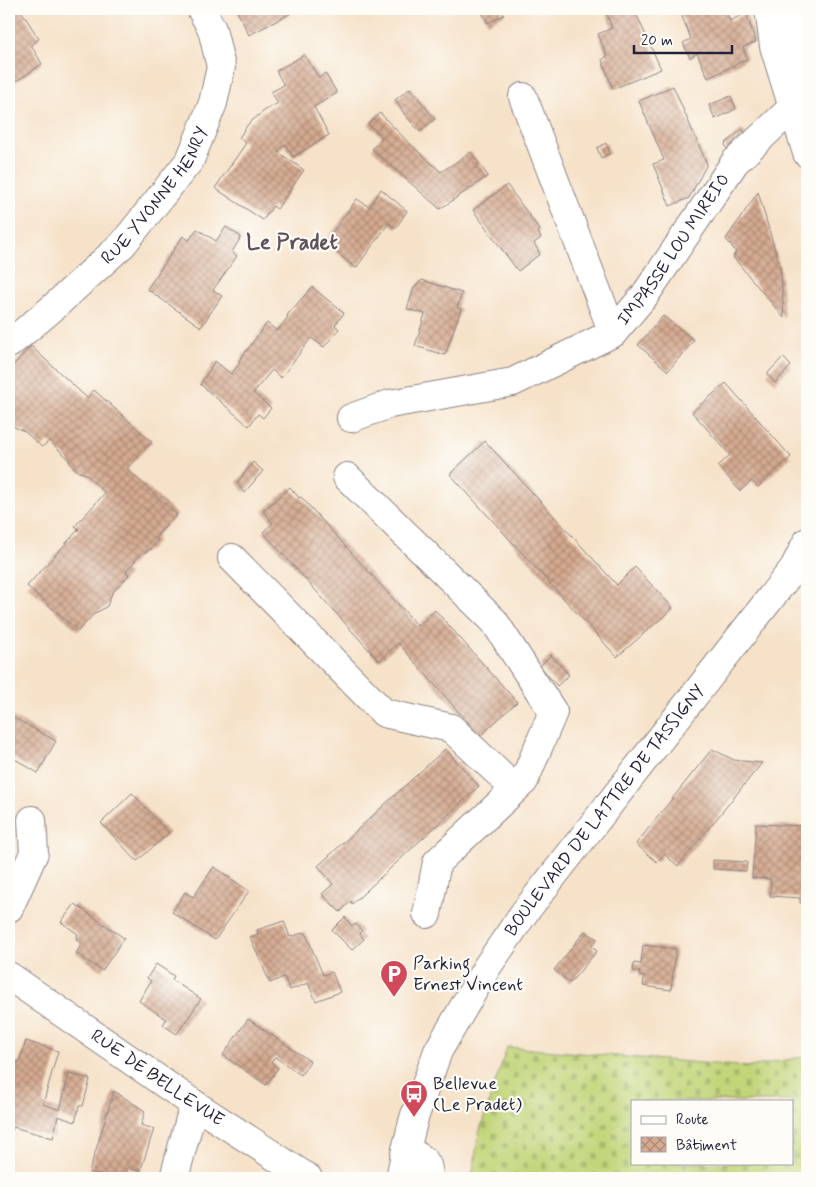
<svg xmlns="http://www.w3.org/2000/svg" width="816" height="1187" font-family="Mynerve,sans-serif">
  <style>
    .cemetery { fill: url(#cemetery-stones); stroke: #727c5a; fill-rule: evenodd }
    .building { fill: url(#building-cross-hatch) }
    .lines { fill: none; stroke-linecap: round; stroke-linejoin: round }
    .minor-casing { stroke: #8c8282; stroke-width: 30 }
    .minor { stroke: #fff; stroke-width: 28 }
    .labels { text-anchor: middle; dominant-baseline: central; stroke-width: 4.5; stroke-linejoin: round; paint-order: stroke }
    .street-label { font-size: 18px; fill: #22223b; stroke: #fdfcf7 }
    .poi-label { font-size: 18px; fill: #22223b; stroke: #fdfcf7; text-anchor: start }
    .district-label { font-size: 22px; font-weight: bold; fill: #615259; stroke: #fdfcf7 }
  </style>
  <defs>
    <pattern id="cemetery-stones" width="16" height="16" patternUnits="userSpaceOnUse" patternTransform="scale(1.25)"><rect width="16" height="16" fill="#c1d579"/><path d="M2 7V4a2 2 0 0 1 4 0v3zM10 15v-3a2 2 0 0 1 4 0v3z" fill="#a6b76a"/></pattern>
    <pattern id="building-cross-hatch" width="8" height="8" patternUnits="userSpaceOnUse" patternTransform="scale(1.25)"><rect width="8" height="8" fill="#d5aa90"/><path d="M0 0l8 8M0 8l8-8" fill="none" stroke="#ac8a77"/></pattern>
  </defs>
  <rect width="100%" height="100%" fill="#fdfcf7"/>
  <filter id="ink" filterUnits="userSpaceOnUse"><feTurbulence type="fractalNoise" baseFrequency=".02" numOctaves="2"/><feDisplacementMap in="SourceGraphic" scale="10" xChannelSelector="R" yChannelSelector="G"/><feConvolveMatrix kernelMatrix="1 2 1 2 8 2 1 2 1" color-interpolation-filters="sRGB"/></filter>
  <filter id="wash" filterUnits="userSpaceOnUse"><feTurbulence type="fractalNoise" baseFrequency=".0096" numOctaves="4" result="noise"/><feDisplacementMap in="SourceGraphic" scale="20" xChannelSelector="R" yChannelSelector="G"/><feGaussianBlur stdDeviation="1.12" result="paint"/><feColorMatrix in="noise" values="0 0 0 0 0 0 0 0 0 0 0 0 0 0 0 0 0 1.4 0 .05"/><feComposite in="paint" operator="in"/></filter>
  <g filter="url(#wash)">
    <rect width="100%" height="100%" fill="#f6e2c9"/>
    <path class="cemetery" d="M507,1047L750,1067L807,1056V1178H472L479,1133ZM632,1101H792V1163H632Z"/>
    <g id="blocks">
      <path class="building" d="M9,9H20L39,39L31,45L42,64L9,86Z
        M236,9H287L290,14L249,35Z
        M480,9H500L504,15L488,23Z
        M605,9H634L661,69L613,89L602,60L607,56L598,34L612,28Z
        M679,9H725L730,21L746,13L756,42L743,47L747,59L708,78L697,53L690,58L683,43L691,39Z
        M304,55L319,78L325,73L337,93L314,107L329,135L293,157L285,144L278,152L304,170L277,209L273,206L263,220L215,188L246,143L239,138L248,124L264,111L278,103L271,92L284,85L276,71Z
        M673,86L707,164L689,198L670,206L653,164L664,160L639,101Z
        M410,88L435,119L420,132L405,115L395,100Z
        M731,96L736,109L715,119L709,105Z
        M380,113L410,144L441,172L471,152L488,176L440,209L372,149L382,137L368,124Z
        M742,129L747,135L728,152L725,144Z
        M606,143L610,153L601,158L597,148Z
        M507,185L540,230L538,232L541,238L534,243L540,254L518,271L473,210Z
        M381,189L407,211L396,228L389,223L356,268L324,243L357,199L369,207Z
        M758,192L780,267L782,286L784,318L733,257L736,252L726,239Z
        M226,227L241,237L232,252L237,256L213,290L222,296L201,327L147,289L183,236L189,240L197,229L216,241Z
        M422,280L462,293L457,308L461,309L445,355L415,346L425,314L407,309L414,288Z
        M312,287L344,313L335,325L339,329L324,347L311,338L281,378L272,370L253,393L271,408L263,418L258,414L249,426L200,384L211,368H210L215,361L231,374L240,363L239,361L267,323L277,331L288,317L287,316L288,314Z
        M663,316L694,340L668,371L638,345Z
        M31,346L87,398L94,390L152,442L127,469L177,515L157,535V542L151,549L140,555L126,571L129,575L112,593L107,606L101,610L95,613L78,631L27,586L79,529L75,526L105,493L86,474L79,472L71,465L68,458L49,441L42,447L24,431L14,427L9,421V370Z
        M783,357L791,366L775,383L767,374Z
        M726,383L791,457L758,487L752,481L740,491L718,466L730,455L692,412Z
        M485,441L617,585L635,567L673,608L617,657L450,474Z
        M253,462L263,471L244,493L237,483Z
        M290,487L299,498L301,497L418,626L435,610L517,702L480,736L398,643L379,661L263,532L273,523L263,511Z
        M551,655L569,675L557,686L540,666Z
        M9,715L56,741L38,773L10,756L9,757Z
        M445,749L479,786L352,904L351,901L340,912L322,894L333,884L318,866Z
        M712,749L734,760L762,763L678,866L664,854L657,862L636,844Z
        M132,793L169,833L137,861L101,823Z
        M756,824L807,826V903H800V898L770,896L771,879L752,878Z
        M713,860L747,862L746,871L713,869Z
        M214,867L249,891L215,940L172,912L185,892L193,897Z
        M75,904L124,938L102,971L76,953L82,944L76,939L78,934L61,922Z
        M345,917L352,926L356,924L362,931L360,934L364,939L352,950L332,930Z
        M284,921L290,937L305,932L323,975L332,972L340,992L316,1001L308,983L290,990L284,977L270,983L250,937L258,934L257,930Z
        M585,931L597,939L592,946L597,951L570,983L554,970Z
        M643,945L676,949L671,990L643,986L644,977L639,976L640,972L633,971L634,963L641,964Z
        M156,964L174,976L172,980L201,999L177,1034L163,1025L166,1019L139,1001L151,981L147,978Z
        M248,1019L310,1061L301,1075L275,1057L271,1062L278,1068L266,1085L223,1055Z
        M26,1041L58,1051L43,1104L60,1110L69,1074L90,1079L83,1106H79L75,1122L58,1116L53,1138L13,1127L12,1131L9,1130V1060L19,1063Z
        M114,1091L145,1111L141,1125L154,1129L140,1172L128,1167L124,1178H110L89,1172Z"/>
    </g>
  </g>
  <g filter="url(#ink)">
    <use href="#blocks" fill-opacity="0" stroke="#8c8282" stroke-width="1"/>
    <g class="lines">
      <defs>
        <g id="minor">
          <path d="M769,9L774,46L807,153"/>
          <path d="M793,9L798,45L807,77"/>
          <path d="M523,97L613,333"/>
          <path id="s1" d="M9,344L48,312L123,244L190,160L213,103L221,67L212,29L201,9"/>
          <path id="s2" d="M351,418L390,404L513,382L613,333L645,295L735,162L793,107L807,103"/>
          <path d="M347,477L494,621L553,712L524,781L437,862L427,914"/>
          <path d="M232,558L384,713L451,728L515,789"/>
          <path d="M9,908L34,853L32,820"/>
          <path id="s3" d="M9,976L194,1104L308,1178"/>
          <path d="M406,1150C421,1158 429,1159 429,1178"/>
          <path d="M174,1178L194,1104"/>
          <path id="s4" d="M400,1178L406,1150L414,1118L438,1051L487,967L524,913L794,568L807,542"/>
        </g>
      </defs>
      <use href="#minor" class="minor-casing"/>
      <use href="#minor" class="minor"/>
    </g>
  </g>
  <defs>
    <symbol id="parking-pin" viewBox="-11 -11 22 30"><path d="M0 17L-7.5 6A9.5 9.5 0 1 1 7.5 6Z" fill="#d1495b" stroke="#fdfcf7"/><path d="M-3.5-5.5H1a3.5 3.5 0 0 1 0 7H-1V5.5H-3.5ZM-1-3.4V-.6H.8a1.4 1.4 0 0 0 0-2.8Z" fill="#fff"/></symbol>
    <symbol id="bus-pin" viewBox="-11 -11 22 30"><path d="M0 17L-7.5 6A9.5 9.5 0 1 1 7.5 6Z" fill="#d1495b" stroke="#fdfcf7"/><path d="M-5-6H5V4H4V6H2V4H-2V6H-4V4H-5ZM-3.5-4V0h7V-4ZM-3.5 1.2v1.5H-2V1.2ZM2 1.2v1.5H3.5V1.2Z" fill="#fff"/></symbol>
  </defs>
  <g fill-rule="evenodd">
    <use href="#parking-pin" x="378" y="958" width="32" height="43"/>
    <use href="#bus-pin" x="398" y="1078" width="32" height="43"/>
  </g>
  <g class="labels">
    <g class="street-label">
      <text stroke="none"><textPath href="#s1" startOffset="210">RUE YVONNE HENRY</textPath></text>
      <text stroke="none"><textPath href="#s2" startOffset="381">IMPASSE LOU MIREIO</textPath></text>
      <text stroke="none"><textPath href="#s4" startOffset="426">BOULEVARD DE LATTRE DE TASSIGNY</textPath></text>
      <text stroke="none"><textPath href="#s3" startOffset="180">RUE DE BELLEVUE</textPath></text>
    </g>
    <g class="poi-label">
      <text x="413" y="964">Parking<tspan x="413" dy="21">Ernest Vincent</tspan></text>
      <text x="433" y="1084">Bellevue<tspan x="433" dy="21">(Le Pradet)</tspan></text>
    </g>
    <g class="district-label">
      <text x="292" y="243">Le Pradet</text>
    </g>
  </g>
  <rect width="816" height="1187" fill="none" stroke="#fdfcf7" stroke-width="30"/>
  <rect x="631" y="1100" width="162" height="65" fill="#fdfcf7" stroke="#a5a5ac"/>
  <rect x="641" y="1116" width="25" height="8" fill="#ffffff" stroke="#a5a5ac"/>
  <text x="676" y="1124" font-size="15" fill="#22223b">Route</text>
  <rect x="641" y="1137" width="25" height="15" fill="url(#building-cross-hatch)" stroke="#a5a5ac"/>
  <text x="676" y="1150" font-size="15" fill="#22223b">Bâtiment</text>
  <path d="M634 45v8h98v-8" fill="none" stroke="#22223b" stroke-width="2.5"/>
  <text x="641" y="45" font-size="15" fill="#22223b" stroke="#fdfcf7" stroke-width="4" paint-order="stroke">20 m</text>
</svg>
